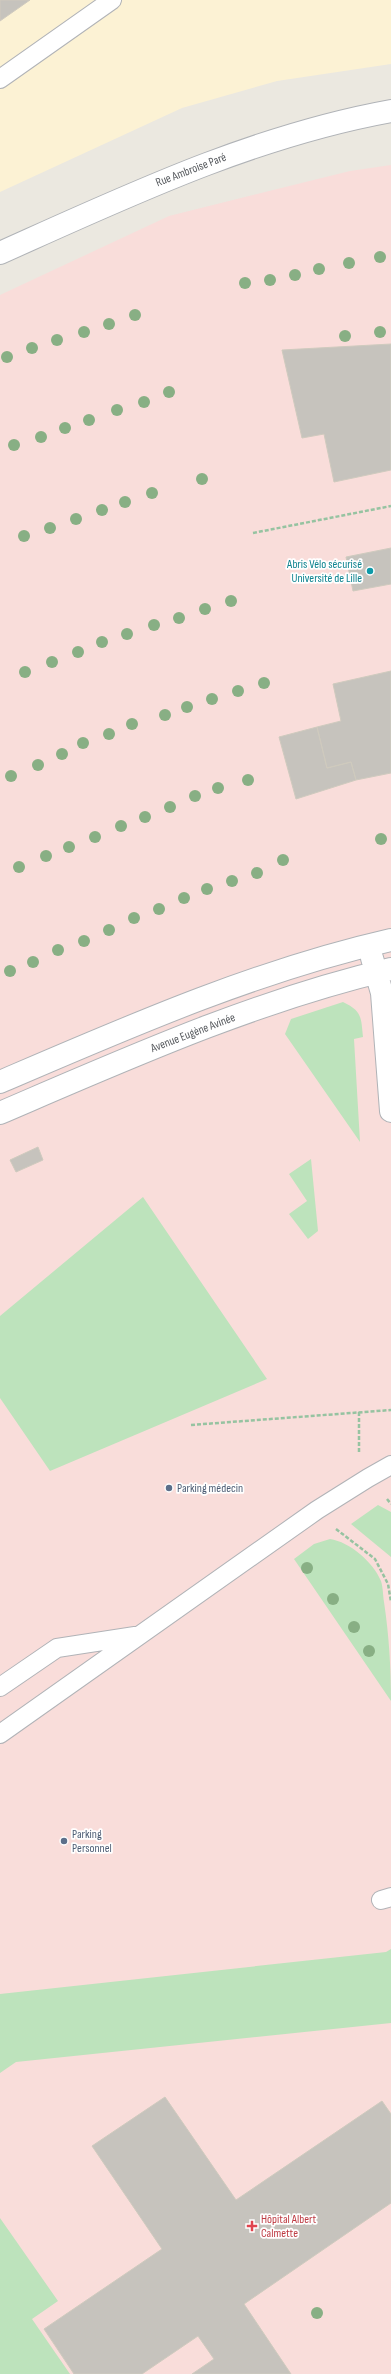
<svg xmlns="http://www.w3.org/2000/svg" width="391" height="2374" font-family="'Sofia Sans Condensed',sans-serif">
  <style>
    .commercial { fill: #fcf2d4 }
    .medical { fill: #f9ddda }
    .green { fill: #bde3bc }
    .building { fill: #c6c3bd; stroke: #cfcabe }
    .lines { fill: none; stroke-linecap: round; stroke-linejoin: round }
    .lane-casing { stroke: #b1b3b7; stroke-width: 20 }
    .secondary-casing { stroke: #b0b3b7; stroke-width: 24 }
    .path { stroke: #96c3a1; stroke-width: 2.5; stroke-dasharray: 4 2; stroke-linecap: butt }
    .lane { stroke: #fff; stroke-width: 18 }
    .secondary { stroke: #fff; stroke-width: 22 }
    .tree { fill: #88af84 }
    .culture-dot { fill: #0f9aa8; stroke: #fff; stroke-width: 1.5 }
    .service-dot { fill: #5c6f8a; stroke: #fff; stroke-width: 1.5 }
    .health-dot { fill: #e0444e; stroke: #fff; stroke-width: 1.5 }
    .labels { text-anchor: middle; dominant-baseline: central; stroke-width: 3.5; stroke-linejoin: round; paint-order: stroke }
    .street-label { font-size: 12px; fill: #595c60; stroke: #fff }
    .culture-label { font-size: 12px; fill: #0d838f; stroke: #fff; text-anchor: end }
    .service-label { font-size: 12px; fill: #4e5e75; stroke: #fff; text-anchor: start }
    .health-label { font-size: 12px; fill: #be3a42; stroke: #fff; text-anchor: start }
  </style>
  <rect width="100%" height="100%" fill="#ebe8e0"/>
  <path class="commercial" d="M0,0H391V64L277,81L182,108L0,192Z"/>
  <path class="medical" d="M391,165V2374H0V295L169,216L350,171Z"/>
  <path class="green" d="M343,1002C362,1011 361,1017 363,1037L354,1039L360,1142L285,1034L291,1019Z
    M311,1159L318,1231L308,1239L289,1214L307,1201L289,1174Z
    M143,1197L267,1379L50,1471L0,1398V1316Z
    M378,1505L391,1512V1557L351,1524Z
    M330,1539C350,1542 373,1562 381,1581C383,1587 383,1596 384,1602C389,1635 391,1668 391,1701L294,1559L314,1544Z
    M391,1949V2023L16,2062L0,2073V1994L386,1952Z
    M0,2218L58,2301L32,2319L70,2374H0Z"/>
  <path class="building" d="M0,0H30L0,21Z
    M391,344V470L334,482L324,434L302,438L282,350Z
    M391,548V584L353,591L346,557Z
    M391,671V773L356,780L351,762L327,768L317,727L341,721L333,684Z
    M317,727L327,768L351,762L356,780L296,799L279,737Z
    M38,1147L43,1160L16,1172L10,1160Z
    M165,2097L236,2200L382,2101L391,2114V2203L244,2304L291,2374H192L214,2359L198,2336L142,2374H74L44,2329L162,2249L92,2146Z"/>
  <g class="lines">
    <defs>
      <path id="lane" d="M0,79L112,0
        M0,1687L57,1648L135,1636
        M0,1734L317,1510L368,1478L391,1465
        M381,1900L391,1897"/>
      <path id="secondary" d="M0,253C127,196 253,136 391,111
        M372,958L382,993L391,1111
        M0,1082C128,1027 255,971 391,940
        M0,1113C128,1058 255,1001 391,969"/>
    </defs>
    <use href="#lane" class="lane-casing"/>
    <use href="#secondary" class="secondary-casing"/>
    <path class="path" d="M253,533L391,506
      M191,1425L391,1410
      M359,1452V1412
      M387,1499L391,1504
      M336,1529L375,1559L388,1584L391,1602"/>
    <use href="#lane" class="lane"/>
    <use href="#secondary" class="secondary"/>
  </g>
  <g class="tree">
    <circle cx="380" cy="257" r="6"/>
    <circle cx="349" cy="263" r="6"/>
    <circle cx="319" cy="269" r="6"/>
    <circle cx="295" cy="275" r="6"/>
    <circle cx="270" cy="280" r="6"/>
    <circle cx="245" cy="283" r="6"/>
    <circle cx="135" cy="315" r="6"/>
    <circle cx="109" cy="324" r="6"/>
    <circle cx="84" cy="332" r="6"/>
    <circle cx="380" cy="332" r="6"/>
    <circle cx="345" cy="336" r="6"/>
    <circle cx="57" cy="340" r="6"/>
    <circle cx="32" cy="348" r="6"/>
    <circle cx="7" cy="357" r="6"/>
    <circle cx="169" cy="392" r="6"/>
    <circle cx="144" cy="402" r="6"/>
    <circle cx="117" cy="410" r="6"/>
    <circle cx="89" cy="420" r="6"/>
    <circle cx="65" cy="428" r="6"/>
    <circle cx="41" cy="437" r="6"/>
    <circle cx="14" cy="445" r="6"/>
    <circle cx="202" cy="479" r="6"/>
    <circle cx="152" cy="493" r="6"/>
    <circle cx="125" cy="502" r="6"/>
    <circle cx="102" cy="510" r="6"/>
    <circle cx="76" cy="519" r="6"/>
    <circle cx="50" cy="528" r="6"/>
    <circle cx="24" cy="536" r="6"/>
    <circle cx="231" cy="601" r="6"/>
    <circle cx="205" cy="609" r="6"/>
    <circle cx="179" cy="618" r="6"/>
    <circle cx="154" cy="625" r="6"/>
    <circle cx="127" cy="634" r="6"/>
    <circle cx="102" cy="642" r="6"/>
    <circle cx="78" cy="652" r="6"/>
    <circle cx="52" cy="662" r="6"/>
    <circle cx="25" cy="672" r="6"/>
    <circle cx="264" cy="683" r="6"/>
    <circle cx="238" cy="691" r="6"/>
    <circle cx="212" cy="699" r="6"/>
    <circle cx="187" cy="707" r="6"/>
    <circle cx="165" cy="715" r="6"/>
    <circle cx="132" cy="724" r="6"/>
    <circle cx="109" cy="734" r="6"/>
    <circle cx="83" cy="743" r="6"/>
    <circle cx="62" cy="754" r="6"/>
    <circle cx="38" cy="765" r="6"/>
    <circle cx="11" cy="776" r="6"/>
    <circle cx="248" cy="780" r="6"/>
    <circle cx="218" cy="788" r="6"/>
    <circle cx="195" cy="796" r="6"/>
    <circle cx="170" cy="807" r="6"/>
    <circle cx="145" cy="817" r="6"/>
    <circle cx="121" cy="826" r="6"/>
    <circle cx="95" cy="837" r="6"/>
    <circle cx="381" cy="839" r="6"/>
    <circle cx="69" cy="847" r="6"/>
    <circle cx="46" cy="856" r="6"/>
    <circle cx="283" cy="860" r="6"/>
    <circle cx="19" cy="867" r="6"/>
    <circle cx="257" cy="873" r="6"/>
    <circle cx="232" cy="881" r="6"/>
    <circle cx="207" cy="889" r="6"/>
    <circle cx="184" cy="898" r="6"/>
    <circle cx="159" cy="909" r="6"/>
    <circle cx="134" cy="918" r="6"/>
    <circle cx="109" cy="930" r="6"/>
    <circle cx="84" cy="941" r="6"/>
    <circle cx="58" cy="950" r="6"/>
    <circle cx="33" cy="962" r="6"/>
    <circle cx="10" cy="971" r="6"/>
    <circle cx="307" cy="1568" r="6"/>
    <circle cx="333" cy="1599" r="6"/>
    <circle cx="354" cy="1627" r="6"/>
    <circle cx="369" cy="1651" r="6"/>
    <circle cx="317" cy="2313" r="6"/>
  </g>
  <circle class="culture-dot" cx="370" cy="571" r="4"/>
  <g class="service-dot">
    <circle cx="169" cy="1488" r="4"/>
    <circle cx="64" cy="1841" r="4"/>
  </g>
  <path class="health-dot" d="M250 2220h4v4h4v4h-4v4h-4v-4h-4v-4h4z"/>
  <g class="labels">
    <g class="street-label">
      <text transform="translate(191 170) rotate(-21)">Rue Ambroise Paré</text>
      <text transform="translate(193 1033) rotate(-21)">Avenue Eugène Avinée</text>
    </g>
    <g class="culture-label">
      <text x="362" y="564">Abris Vélo sécurisé<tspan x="362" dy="14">Université de Lille</tspan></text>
    </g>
    <g class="service-label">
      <text x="177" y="1488">Parking médecin</text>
      <text x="72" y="1834">Parking<tspan x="72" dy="14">Personnel</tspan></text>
    </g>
    <g class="health-label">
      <text x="261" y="2219">Hôpital Albert<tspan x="261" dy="14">Calmette</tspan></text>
    </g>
  </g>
</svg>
